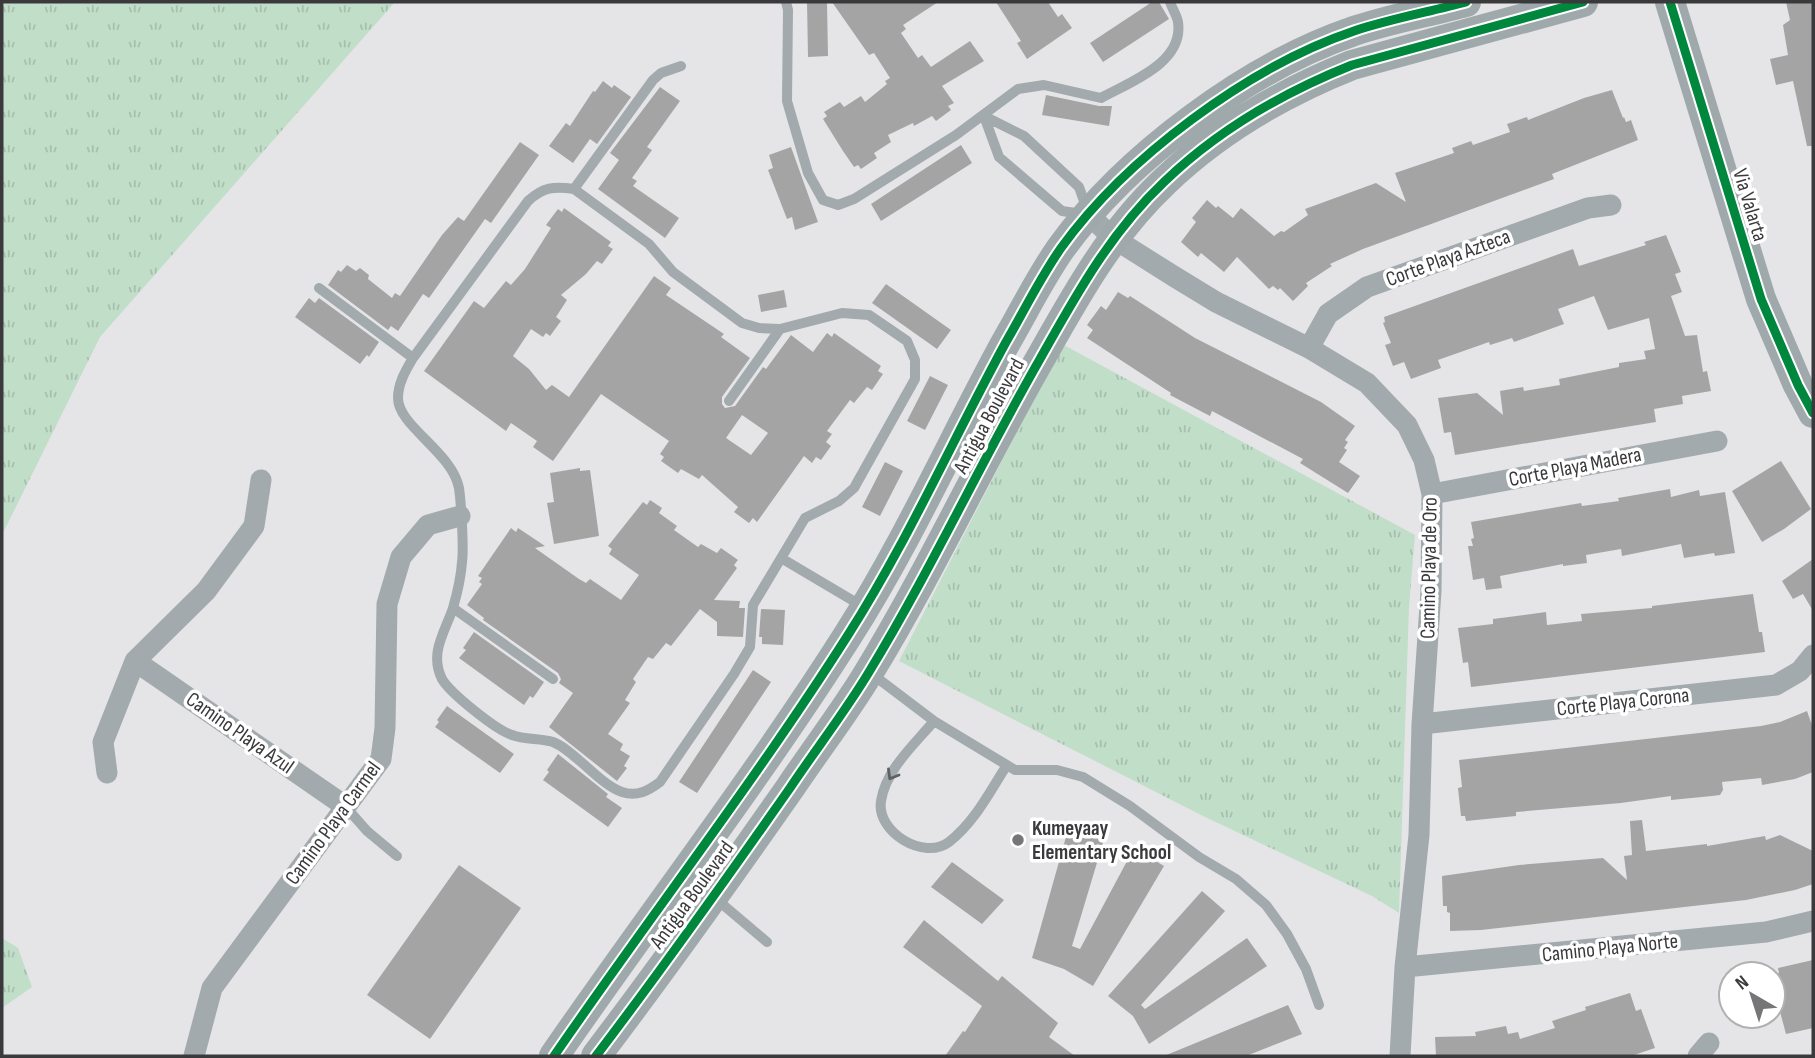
<svg xmlns="http://www.w3.org/2000/svg" width="1815" height="1058" font-family="'Sofia Sans Condensed',sans-serif">
  <style>
    .grass { fill: url(#grass-tufts) }
    .building { fill: #a5a4a5; fill-rule: evenodd }
    .lines { fill: none; stroke-linecap: round; stroke-linejoin: round }
    .lane { stroke: #a2aaad; stroke-width: 10 }
    .street { stroke: #a2aaad; stroke-width: 21 }
    .secondary { stroke: #9fa9ac; stroke-width: 30 }
    .cycleway-casing { stroke: #fff; stroke-width: 13 }
    .cycleway { stroke: #00873e; stroke-width: 9 }
    .oneway { stroke: #5e6164 }
    .poi-dot { fill: #767678; stroke: #fff; stroke-width: 2.5 }
    .labels { text-anchor: middle; dominant-baseline: central; stroke-width: 7; stroke-linejoin: round; paint-order: stroke }
    .street-label { font-size: 21px; fill: #3a3a3c; stroke: #fff }
    .poi-label { font-size: 21px; font-weight: bold; fill: #3a3a3c; stroke: #fff; text-anchor: start }
  </style>
  <defs>
    <pattern id="grass-tufts" width="24" height="20" patternUnits="userSpaceOnUse" patternTransform="scale(1.75)"><rect width="24" height="20" fill="#c1dec9"/><path d="M3 7l-1-3M5 7V3M7 7l1-3M15 17l-1-3M17 17v-4M19 17l1-3" fill="none" stroke="#a7bfae"/></pattern>
  </defs>
  <rect width="100%" height="100%" fill="#e5e5e8"/>
  <path class="grass" d="M5,2H395L100,337L2,535V12Z
    M1062,344L1415,535L1409,607L1399,913L1372,896L1201,815L899,661Z
    M2,938L18,948L32,987L2,1008Z"/>
  <path class="building" d="M807,2H827L828,56L808,57Z
    M832,2H938L903,25L906,29L901,33L918,58L922,55L931,67L970,41L984,61L942,86L954,103L948,106L951,110L936,121L932,116L914,126L913,123L888,135L891,142L874,153L877,158L861,169L858,165L854,167L843,151L823,119L827,116L824,112L840,102L844,107L861,96L865,102L887,84L885,81L890,78L874,53L869,55Z
    M996,2H1048L1058,17L1062,14L1072,28L1027,59L1017,43L1021,41Z
    M1152,2H1159L1169,19L1103,62L1090,43Z
    M1786,2H1813V146H1807L1793,81L1776,85L1770,59L1788,55L1783,25L1790,20Z
    M603,81L612,88L614,85L631,97L597,144L590,139L573,163L549,146L566,123L570,126L593,91L595,92Z
    M660,87L680,101L647,147L652,150L632,178L637,181L633,186L679,218L665,238L598,189L619,160L610,153Z
    M1612,90L1623,118L1624,117L1626,122L1631,120L1638,140L1552,174L1554,179L1363,249L1330,264L1332,266L1306,283L1308,286L1293,301L1280,288L1278,290L1273,286L1269,289L1237,257L1224,272L1201,253L1198,257L1181,242L1196,222L1192,218L1207,200L1216,208L1218,206L1233,218L1241,208L1274,236L1281,231L1284,232L1308,215L1305,209L1376,183L1406,202L1395,173L1454,153L1452,148L1471,141L1473,145L1510,132L1507,124L1527,117L1528,120L1584,98Z
    M1046,95L1099,106H1112L1109,126L1042,115Z
    M520,142L539,155L491,223L485,219L429,298L423,294L398,331L391,326L388,330L328,285L338,270L341,272L347,265L356,271L360,268L369,275L368,279L392,298L395,293L400,296L442,235L458,217L464,221Z
    M961,145L972,163L881,221L871,204Z
    M791,147L818,222L795,230L792,217L787,219L768,170L773,168L769,155Z
    M564,208L611,242L608,246L613,249L602,264L597,261L586,274L561,295L567,300L556,317L561,321L550,336L546,333L543,337L531,329L513,356L529,369L546,390L552,385L569,397L654,276L671,288L666,295L724,334L721,337L750,358L722,397V404L725,408L735,406L763,367L766,369L791,335L813,352L827,333L832,337L834,333L881,366L878,371L883,374L872,390L867,387L854,403L850,400L827,431L832,434L826,442L831,446L821,460L816,457L812,463L804,456L757,522L753,518L749,523L734,512L738,507L702,475L699,479L681,469L678,473L661,461L664,457L660,454L669,441L601,394L553,461L533,447L537,441L511,423L506,431L424,371L474,301L484,308L506,281L511,285L525,269L551,228L546,225L558,209L562,212ZM742,415L768,433L751,455L726,438Z
    M1666,235L1681,272L1675,274L1682,292L1671,296L1685,336L1697,335L1703,372L1707,371L1711,391L1682,396L1683,404L1654,409L1656,422L1455,455L1451,432L1444,433L1438,398L1477,393L1503,415L1500,391L1523,387L1524,391L1560,385L1559,379L1619,367V363L1646,359L1644,351L1655,349L1649,318L1608,330L1594,296L1558,309L1564,324L1514,342L1512,338L1490,345L1489,342L1438,360L1441,368L1411,379L1404,362L1393,366L1385,345L1391,343L1383,323L1385,322L1384,317L1573,249L1579,266L1646,245L1644,242Z
    M886,284L951,330L937,349L872,303Z
    M784,290L787,307L761,312L758,295Z
    M1118,292L1128,298L1130,296L1195,338L1321,402L1355,426L1345,440L1348,442L1344,448L1347,450L1339,462L1360,476L1348,493L1300,463L1303,459L1212,411L1210,416L1170,395L1171,393L1087,338L1093,330L1087,325L1101,306L1106,310Z
    M309,298L315,303L319,298L379,342L369,357L367,355L360,364L295,317Z
    M930,376L948,385L925,430L907,421Z
    M1781,461L1811,509L1784,529L1762,542L1732,491Z
    M885,462L903,471L880,516L862,507Z
    M580,468V471L590,470L599,536L554,544L547,503L554,502L550,473Z
    M1670,489L1671,497L1699,490L1700,496L1725,492L1735,553L1715,556L1714,553L1684,558L1681,544L1622,556L1621,549L1586,555L1587,563L1563,566V564L1500,576L1502,588L1486,590L1484,578L1473,580L1468,546H1473L1471,539L1474,538L1471,522L1581,503L1582,506L1619,501L1618,498Z
    M650,500L662,508L659,513L677,526L674,530L698,547L701,544L717,553L721,548L738,560L734,565L737,568L714,600L740,601L739,608H745L743,637L717,636V622L700,609L671,646L666,643L653,659L648,657L633,679L636,682L625,700L630,703L608,734L623,744L620,750L630,756L624,766L627,768L617,781L549,727L573,693L559,683L561,679L558,673L483,620L484,618L467,605L482,584L479,582L482,578L478,576L511,528L516,532L518,528L545,546L535,548L579,579L586,583L590,579L621,600L639,575L609,554L612,549L608,546L643,502L647,505Z
    M1813,559V611L1803,594L1793,599L1782,581Z
    M1753,594L1759,632H1762L1765,652L1471,687L1468,662L1463,663L1458,628L1493,624V619L1546,612L1547,625L1582,621L1581,614L1652,608V606Z
    M761,609L785,610L783,645L762,644V637H759Z
    M474,632L544,682L533,698L530,696L524,705L459,658L466,650L463,648Z
    M753,670L771,682L697,793L679,782Z
    M447,706L514,754L500,773L435,727L439,722L437,720Z
    M1807,711L1813,728V772L1795,779L1762,785L1761,778L1722,782L1723,790L1720,795L1712,796L1671,800V796L1621,803L1516,812V816L1466,821L1465,816H1461L1458,788L1462,787L1459,760L1761,726L1780,722Z
    M558,754L608,794L606,797L622,808L608,827L543,780L549,772L547,770Z
    M1642,820L1646,851L1707,844V846L1765,836L1766,840L1780,835L1813,851V884L1795,890L1746,900L1481,930L1450,931V913L1447,912V906H1443L1442,876L1519,865L1603,858L1627,880L1624,856L1632,855L1630,821Z
    M1069,826L1105,836L1072,946L1080,949L1134,848L1164,866L1093,986L1064,969L1032,958Z
    M952,862L1004,900L982,924L931,887Z
    M459,865L521,908L430,1039L367,995Z
    M1202,891L1225,911L1141,1005L1145,1009L1247,938L1267,966L1149,1044L1133,1016L1108,996Z
    M924,920L998,981L1002,976L1058,1023L1049,1037L1075,1056H945L963,1031L965,1032L982,1006L903,947Z
    M1813,960V1028L1786,1034L1775,993L1780,992L1776,974L1779,973L1778,968Z
    M1630,993L1636,1011L1641,1009L1655,1048L1631,1056H1436L1435,1037L1476,1036L1475,1032L1506,1026L1508,1034L1518,1032L1520,1039L1555,1028L1552,1021L1586,1010L1585,1007Z
    M1288,1005L1302,1034L1246,1056H1164Z"/>
  <g class="lines">
    <path class="lane" d="M786,2L788,10L787,101L808,173L823,200L838,205L854,199L956,135L1018,89L1044,85L1101,98C1130,82 1184,63 1178,22C1177,16 1172,8 1170,2
      M984,116L1024,136L1079,187L1089,215L1062,211L999,157Z
      M574,189L649,244L673,272L742,323L759,328L780,329L842,313L869,315L907,341L915,360V379L854,488L839,501L805,518L753,605L750,647L734,674L660,782C648,791 637,797 622,792C600,785 574,750 553,742C540,738 525,740 512,735C496,730 450,693 442,679C429,653 445,632 453,608C457,594 461,577 462,562C464,548 461,502 459,488C452,452 398,426 398,398C398,383 406,370 413,358L528,201C543,187 554,186 574,189L653,80L661,73L681,66
      M319,288L413,358
      M729,401L780,329
      M781,558L862,606
      M453,608L553,679
      M872,674L934,721L1015,770H1057L1083,777L1130,806L1199,857L1236,879L1266,905L1287,934L1306,969L1319,1005
      M934,721C915,744 886,769 881,801C876,832 924,861 949,842C975,822 990,791 1007,765
      M345,806L367,831L397,856
      M715,898L767,942"/>
    <path class="street" d="M1089,215L1113,238L1175,277L1216,302L1309,348L1367,383L1407,425L1424,460L1432,494L1431,591L1422,724L1419,835L1405,967L1400,1056
      M1309,348L1328,314L1367,287L1588,208L1611,205
      M1432,494L1717,441
      M135,661L345,806
      M1422,724L1776,685L1800,671L1813,655
      M107,773L103,742L135,661L206,591L254,526L261,480
      M1405,967L1766,932L1813,921
      M194,1056L212,988L381,759L385,728L387,604L401,557L428,525L460,516
      M1698,1056L1709,1043"/>
    <path class="secondary" d="M1670,2L1761,299L1798,385L1813,413
      M554,1056C651,915 756,780 848,635C908,541 953,439 1006,342C1024,311 1040,278 1061,248C1126,158 1248,67 1354,31C1390,19 1429,12 1466,2
      M596,1056C663,968 727,878 790,788C816,749 845,712 869,672C931,570 981,462 1040,359C1076,295 1110,233 1164,182C1218,130 1282,93 1352,65L1583,2"/>
    <defs>
      <path id="cycleway" d="M1670,2L1761,299L1798,385L1813,413
        M554,1056C651,915 756,780 848,635C908,541 953,439 1006,342C1024,311 1040,278 1061,248C1126,158 1248,67 1354,31C1390,19 1429,12 1466,2
        M596,1056C663,968 727,878 790,788C816,749 845,712 869,672C931,570 981,462 1040,359C1076,295 1110,233 1164,182C1218,130 1282,93 1352,65L1583,2"/>
    </defs>
    <use href="#cycleway" class="cycleway-casing"/>
    <use href="#cycleway" class="cycleway"/>
  </g>
  <defs><path id="oneway-chevron" d="M-2-3.5L2.5 0L-2 3.5" fill="none" stroke-width="1.6" stroke-linecap="round" stroke-linejoin="round" transform="scale(1.75)"/></defs>
  <use class="oneway" href="#oneway-chevron" transform="translate(892 775) rotate(120)"/>
  <circle class="poi-dot" cx="1018" cy="840" r="7"/>
  <g class="labels">
    <g class="street-label">
      <text transform="translate(1750 205) rotate(73)">Via Valarta</text>
      <text transform="translate(1448 258) rotate(-20)">Corte Playa Azteca</text>
      <text transform="translate(989 416) rotate(-62)">Antigua Boulevard</text>
      <text transform="translate(1575 467) rotate(-11)">Corte Playa Madera</text>
      <text transform="translate(1429 568) rotate(-89)">Camino Playa de Oro</text>
      <text transform="translate(1623 702) rotate(-6)">Corte Playa Corona</text>
      <text transform="translate(240 733) rotate(35)">Camino Playa Azul</text>
      <text transform="translate(333 823) rotate(-54)">Camino Playa Carmel</text>
      <text transform="translate(692 895) rotate(-54)">Antigua Boulevard</text>
      <text transform="translate(1610 948) rotate(-6)">Camino Playa Norte</text>
    </g>
    <g class="poi-label">
      <text x="1032" y="828">Kumeyaay<tspan x="1032" dy="24">Elementary School</tspan></text>
    </g>
  </g>
  <rect width="1815" height="1058" fill="none" stroke="#3a3a3c" stroke-width="7"/>
  <g transform="translate(1752 995) rotate(321)"><circle r="33" fill="#ffffff" stroke="#b0b0b1" stroke-width="2"/>
  <path d="M0-5L12 26L0 18L-12 26Z" fill="#767678"/>
  <text y="-10" font-size="19" font-weight="bold" text-anchor="middle" fill="#3a3a3c">N</text>
  </g>
</svg>
